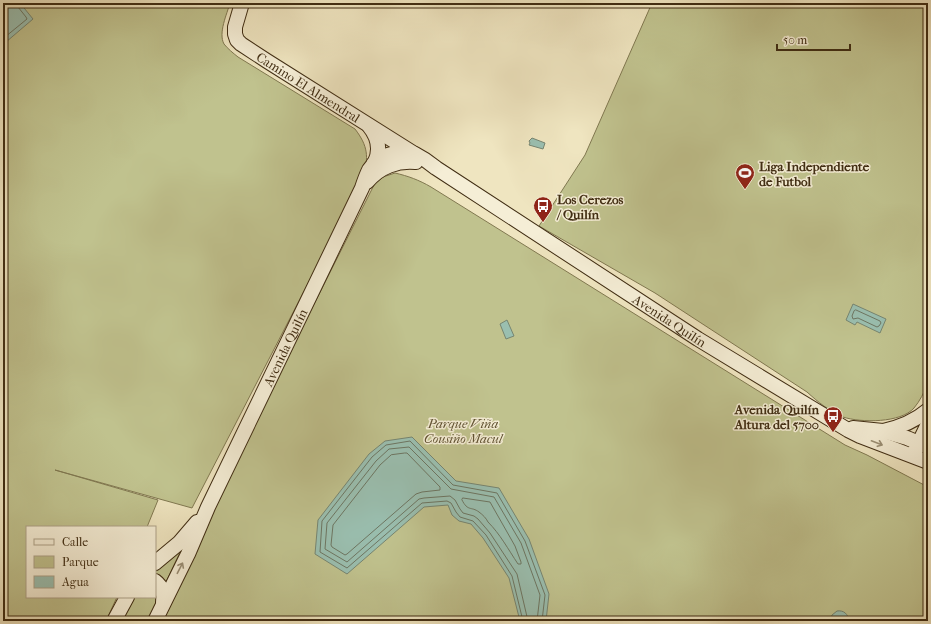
<svg xmlns="http://www.w3.org/2000/svg" width="931" height="624" font-family="'IM FELL French Canon',serif">
  <style>
    .green { fill: #c0c28e; stroke: #807850 }
    .water { fill: #9abfb0; stroke: #768571 }
    .lines { fill: none; stroke-linecap: round; stroke-linejoin: round }
    .shore { stroke: #6d7662; stroke-width: 1 }
    .secondary-casing { stroke: #402d13; stroke-width: 16 }
    .secondary { stroke: #f5eed6; stroke-width: 14 }
    .oneway { stroke: #9a8e74 }
    .labels { text-anchor: middle; dominant-baseline: central; stroke-width: 3; stroke-linejoin: round; paint-order: stroke }
    .street-label { font-size: 13px; fill: #402d13; stroke: #f5eed6 }
    .poi-label { font-size: 13px; font-weight: bold; fill: #402d13; stroke: #f5eed6; text-anchor: start }
    .park-label { font-size: 13px; font-style: italic; fill: #605232; stroke: #f5eed6 }
  </style>
  <rect width="100%" height="100%" fill="#efe5c0"/>
  <filter id="stains"><feTurbulence type="fractalNoise" baseFrequency=".005" numOctaves="4"/><feColorMatrix values="0 0 0 0 .2 0 0 0 0 .09 0 0 0 0 .02 0 0 0 .5 -.17"/></filter>
  <radialGradient id="worn" r=".72"><stop offset=".6" stop-color="#630" stop-opacity="0"/><stop offset="1" stop-color="#630" stop-opacity=".3"/></radialGradient>
  <path class="green" d="M3,3H230C227,14 218,33 224,44C228,49 233,53 238,57L355,129C368,146 369,157 363,177L192,508L55,470L158,500L147,527H27V597H117L106,621H3Z
    M652,3H928V384C924,392 920,401 914,408C901,423 861,423 843,417C829,411 818,402 807,392L655,293L539,226L585,155Z
    M395,173C408,176 419,180 431,187L845,445L867,455L928,487V621H162L217,503L297,338L374,185L383,177Z
    M182,548L165,584L155,576V572Z
    M155,587L160,600L151,621H122L135,597H155Z"/>
  <path class="water" d="M3,3H20L33,19L6,42L3,41Z
    M532,138L545,143L543,149L529,145L530,143L529,141Z
    M853,304L886,319L880,333L857,322L855,325L846,320Z
    M507,320L514,336L506,339L500,324Z
    M412,437L456,481L499,488L529,539L549,594L546,621H520L509,578L483,538L471,524L459,521L452,515L448,505L424,507L347,574L315,554L318,520L369,454L385,441Z
    M837,611C844,610 848,614 849,621H830L832,615Z"/>
  <g class="lines">
    <path class="shore" d="M3,37H5L27,19L26,17L18,7L17,3
      M856,310L880,321L881,323L879,326L877,327L858,318L853,319L852,316L854,311Z
      M405,453H407L440,487V490L422,492L416,494L347,554L345,555L332,547L331,545L333,525L380,465L391,455Z
      M463,498L490,502L515,546L521,562V564H518C508,549 500,534 488,522C486,518 483,515 479,512C471,506 468,512 462,500Z
      M523,621L512,576L486,535L473,521L460,517L456,512L451,503L447,501L422,503L347,568L320,552L322,521L372,457L386,445L410,441L453,485L497,493L525,541L545,595L542,621
      M528,621L517,574L490,533L478,519L474,516L463,513L460,509L455,500L450,496L424,498L419,499L347,562L325,549L327,523L376,461L389,449L409,447L451,489L494,497L521,543L540,595L537,621"/>
    <defs>
      <g id="secondary">
        <path id="s1" d="M242,3L235,27V34L237,40L241,44L267,61L413,153"/>
        <path id="s2" d="M374,163C385,154 402,149 415,154C423,158 430,163 436,168L698,339L848,430L860,436L928,462"/>
        <path d="M367,182C379,167 398,160 416,162"/>
        <path d="M853,428L883,431L907,438L928,447"/>
        <path d="M883,431C901,427 915,421 928,410"/>
        <path d="M915,451L928,424"/>
        <path d="M155,563L179,543L197,522"/>
        <path d="M155,581C163,587 164,594 163,603"/>
        <path d="M114,621L127,597"/>
        <path id="s3" d="M155,621L188,554L208,507L362,188C364,182 366,176 369,170C371,167 373,165 375,162C381,149 378,137 369,126"/>
      </g>
    </defs>
    <use href="#secondary" class="secondary-casing"/>
    <use href="#secondary" class="secondary"/>
  </g>
  <defs><path id="oneway-shaft" d="M-6 0H5M1.5-3L5.5 0L1.5 3" fill="none" stroke-width="1.6" stroke-linecap="round" stroke-linejoin="round"/></defs>
  <g class="oneway">
    <use href="#oneway-shaft" transform="translate(877 443) rotate(21)"/>
    <use href="#oneway-shaft" transform="translate(180 568) rotate(-63)"/>
  </g>
  <defs>
    <symbol id="stadium-pin" viewBox="-11 -11 22 30"><path d="M0 17L-7.5 6A9.5 9.5 0 1 1 7.5 6Z" fill="#8f2418" stroke="#f5eed6"/><path d="M0-5a6.5 5 0 1 0 0 10a6.5 5 0 1 0 0-10ZM-3.5-1.8h7v3.6h-7Z" fill="#fff"/></symbol>
    <symbol id="bus-pin" viewBox="-11 -11 22 30"><path d="M0 17L-7.5 6A9.5 9.5 0 1 1 7.5 6Z" fill="#8f2418" stroke="#f5eed6"/><path d="M-5-6H5V4H4V6H2V4H-2V6H-4V4H-5ZM-3.5-4V0h7V-4ZM-3.5 1.2v1.5H-2V1.2ZM2 1.2v1.5H3.5V1.2Z" fill="#fff"/></symbol>
  </defs>
  <g fill-rule="evenodd">
    <use href="#stadium-pin" x="734" y="162" width="22" height="30"/>
    <use href="#bus-pin" x="532" y="195" width="22" height="30"/>
    <use href="#bus-pin" x="822" y="405" width="22" height="30"/>
  </g>
  <g class="labels">
    <g class="street-label">
      <text stroke="none"><textPath href="#s1" startOffset="124">Camino El Almendral</textPath></text>
      <text stroke="none"><textPath href="#s2" startOffset="348">Avenida Quilín</textPath></text>
      <text stroke="none"><textPath href="#s3" startOffset="303">Avenida Quilín</textPath></text>
    </g>
    <g class="poi-label">
      <text x="759" y="166">Liga Independiente<tspan x="759" dy="15">de Futbol</tspan></text>
      <text x="557" y="199">Los Cerezos<tspan x="557" dy="15">/ Quilín</tspan></text>
      <text x="819" y="409" text-anchor="end">Avenida Quilín<tspan x="819" dy="15">Altura del 5700</tspan></text>
    </g>
    <g class="park-label">
      <text x="463" y="423">Parque Viña<tspan x="463" dy="15">Cousiño Macul</tspan></text>
    </g>
  </g>
  <rect width="931" height="624" fill="none" stroke="#efe5c0" stroke-width="16"/>
  <rect x="4" y="4" width="923" height="616" fill="none" stroke="#402d13" stroke-width="2"/>
  <rect x="8" y="8" width="915" height="608" fill="none" stroke="#402d13"/>
  <rect x="26" y="526" width="130" height="72" fill="#f5eed6" stroke="#ada188"/>
  <rect x="34" y="539" width="20" height="6" fill="#f5eed6" stroke="#ada188"/>
  <text x="62" y="546" font-size="12" fill="#402d13">Calle</text>
  <rect x="34" y="556" width="20" height="12" fill="#c0c28e" stroke="#ada188"/>
  <text x="62" y="566" font-size="12" fill="#402d13">Parque</text>
  <rect x="34" y="576" width="20" height="12" fill="#9abfb0" stroke="#ada188"/>
  <text x="62" y="586" font-size="12" fill="#402d13">Agua</text>
  <path d="M777 44v6h73v-6" fill="none" stroke="#402d13" stroke-width="2"/>
  <text x="783" y="44" font-size="12" fill="#402d13" stroke="#f5eed6" stroke-width="3" paint-order="stroke">50 m</text>
  <rect width="100%" height="100%" filter="url(#stains)"/>
  <rect width="100%" height="100%" fill="url(#worn)"/>
</svg>
